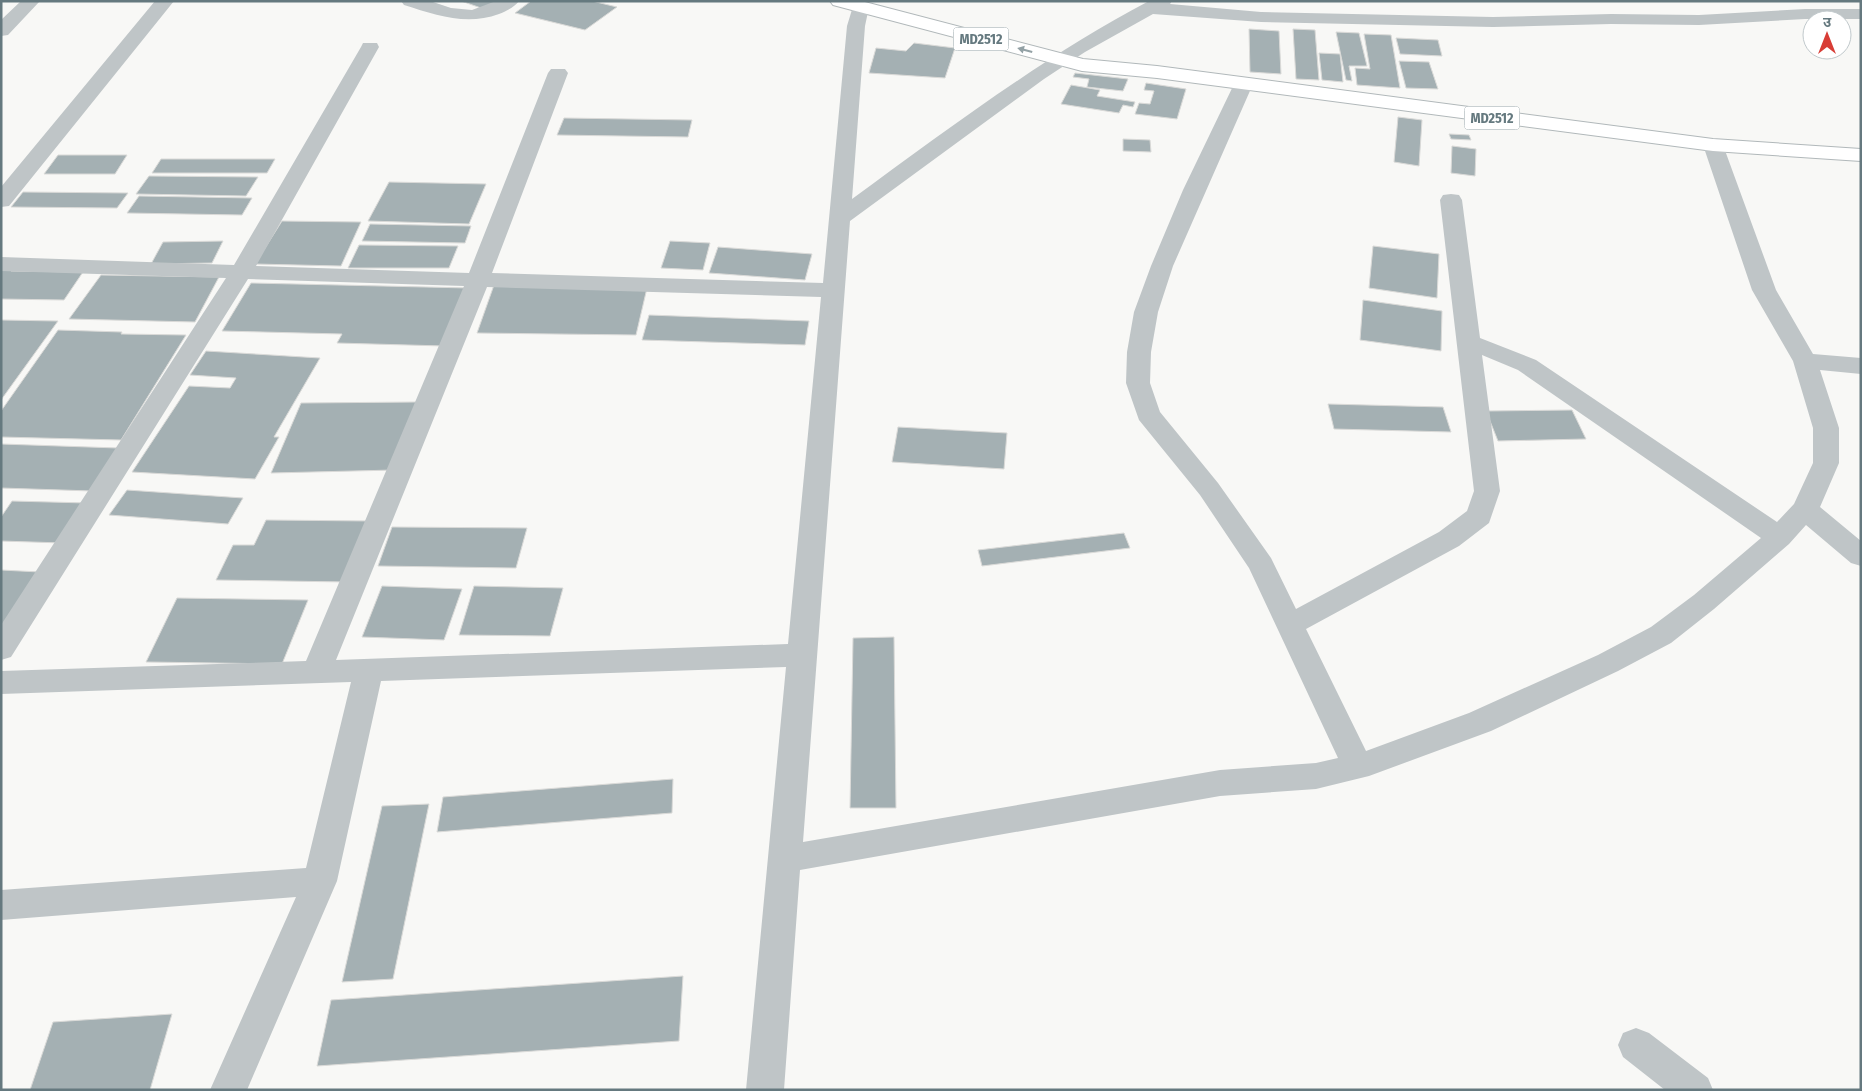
<svg xmlns="http://www.w3.org/2000/svg" width="1862" height="1091" font-family="'Fira Sans Condensed','Noto Sans Devanagari',sans-serif">
  <style>
    .building { fill: #a4b0b3; stroke: #dadad8 }
    .lines { fill: none; stroke-linecap: round; stroke-linejoin: round }
    .primary-casing { stroke: #b1b8ba; stroke-width: 2 }
    .minor { fill: #bfc5c7; fill-rule: evenodd }
    .primary { fill: #fff; fill-rule: evenodd }
    .oneway { fill: #93a1a5 }
    .labels { text-anchor: middle; dominant-baseline: central; stroke-width: 5; stroke-linejoin: round; paint-order: stroke }
    .shield { fill: #fff; stroke: #93a1a5; stroke-width: 1 }
    .shield-label { font-size: 14px; font-weight: bold; fill: #65797f }
  </style>
  <rect width="100%" height="100%" fill="#f8f8f6"/>
  <path class="building" d="M461,1H497L484,9Z
    M531,1H592L617,7L585,30L515,13Z
    M1249,29L1279,31L1281,74L1250,72Z
    M1293,29L1315,30L1319,80L1296,79Z
    M1336,32L1359,33L1367,66H1349L1352,81L1346,80Z
    M1364,34L1391,35L1400,88L1357,85L1355,68L1370,69Z
    M1396,38L1438,40L1442,56L1400,54Z
    M914,43L955,48L945,78L869,73L876,48L906,51Z
    M1319,53L1340,54L1343,82L1322,80Z
    M1399,61L1429,62L1438,89L1406,88Z
    M1075,73L1128,79L1123,91L1087,87L1089,79L1073,77Z
    M1146,83L1186,89L1177,119L1135,114L1139,103L1150,104L1154,91L1144,90Z
    M1071,85L1100,90L1097,96L1135,102L1133,107L1123,105L1119,113L1061,104Z
    M1398,117L1422,120L1419,166L1394,162Z
    M564,118L692,120L688,137L557,135Z
    M1449,134L1469,135L1471,140L1451,139Z
    M1123,139L1150,140L1151,152L1123,151Z
    M1452,146L1476,149L1475,176L1451,173Z
    M58,155H127L115,174H44Z
    M161,159H275L267,173H152Z
    M149,176L258,177L246,196L136,194Z
    M389,182L486,184L469,224L368,221Z
    M23,192L128,193L117,208L11,207Z
    M139,196L252,198L242,215L127,213Z
    M282,221L361,222L341,266L255,264Z
    M370,224L471,226L465,243L362,241Z
    M223,241L212,263L151,264L163,242Z
    M670,241L710,243L703,270L661,268Z
    M359,245L458,246L449,268H348Z
    M1373,246L1439,254L1437,298L1369,288Z
    M718,247L812,254L805,280L709,273Z
    M1,268H13L11,271L83,272L64,300L1,299Z
    M101,275L219,277L195,322L69,319Z
    M251,283L469,288L444,346L337,343L342,334L222,331Z
    M494,285L647,288L636,335L477,333Z
    M1363,300L1442,311L1441,351L1360,340Z
    M649,315L809,321L805,345L642,340Z
    M1,320L58,321L1,400Z
    M58,330L122,332L121,334L186,335L121,440L1,437V411Z
    M206,351L320,358L274,437H279L255,479L132,472L189,386L230,388L236,378L190,375Z
    M417,402L394,470L271,473L301,403Z
    M1328,404L1443,407L1451,432L1334,429Z
    M1572,410L1586,439L1498,441L1486,411Z
    M898,427L1007,433L1004,469L892,462Z
    M1,444L118,448L92,491L1,488Z
    M127,490L243,498L228,524L109,515Z
    M12,501L87,503L63,543L1,541V517Z
    M266,520L371,521L347,582L216,580L233,545H254Z
    M392,527L527,528L516,568L378,566Z
    M1124,533L1130,548L982,566L978,550Z
    M1,570L40,572L1,632Z
    M382,586L462,589L444,640L362,637Z
    M474,586L563,588L550,636L459,635Z
    M177,598L308,600L282,664L146,662Z
    M894,637L896,808H850L853,638Z
    M673,779L672,813L437,832L443,797Z
    M429,804L393,979L342,982L382,806Z
    M683,976L679,1041L317,1066L331,1000Z
    M172,1014L150,1090H30L53,1022Z"/>
  <g class="lines">
    <defs>
      <path id="primary" d="M830,1H861L1083,59L1157,66L1713,139L1861,149V161L1713,151L1157,78L1082,71L833,5Z"/>
    </defs>
    <use href="#primary" class="primary-casing"/>
    <path class="minor" d="M21,1H40L8,35L1,36V20Z
      M155,1H174L9,206L1,207V187Z
      M401,1H430L451,8L472,10L496,1H519C515,7 506,11 499,14C466,26 436,15 404,5Z
      M1149,1H1172L1170,4L1261,12L1493,17L1611,14L1699,15L1805,9H1861V19H1805L1699,25L1611,24L1493,27L1261,22L1153,14L1085,52L1044,79L850,221L803,842L1220,770L1316,763L1338,758L1249,568L1200,495L1139,420L1126,383L1127,352L1134,312L1151,266L1183,190L1236,80H1250L1253,84L1173,266L1158,312L1151,352L1150,383L1160,412L1218,483L1271,558L1296,609L1439,532L1467,511L1474,491L1440,200L1443,195L1451,194L1459,195L1462,200L1480,338L1536,360L1777,522L1794,504L1813,463V428L1793,361L1752,290L1703,145L1706,141L1713,139L1720,141L1723,145L1776,290L1813,354L1861,358V374L1820,370L1839,428V463L1820,507L1861,541V566L1851,563L1806,525L1789,544L1714,609L1671,643L1618,671L1491,731L1369,776L1316,789L1220,796L800,870L784,1090H746L786,667L381,681L337,881L247,1090H210L296,897L1,920V890L306,868L351,682L1,694V671L306,661L464,286L248,279L11,657L1,660V625L226,278L1,271V257L234,265L361,47L363,43H377L379,47L256,266L469,273L548,73L551,69H565L568,73L492,273L823,283L847,26L854,3H866L869,7L865,26L852,199C948,129 1043,57 1149,1ZM487,287L821,297L788,644L336,660ZM1482,355L1518,370L1761,538L1694,595L1651,627L1598,655L1469,713L1366,751L1306,629L1459,546L1489,523L1500,491Z
      M1636,1028L1649,1033L1708,1078L1713,1090H1665L1623,1057L1618,1045L1623,1033Z"/>
    <use href="#primary" class="primary"/>
  </g>
  <defs><path id="oneway-solid" d="M-6-.8H1V-3.2L6.5 0L1 3.2V.8H-6Z" transform="scale(1.25)"/></defs>
  <use class="oneway" href="#oneway-solid" transform="translate(1025 50) rotate(-165)"/>
  <g class="labels">
    <g class="shield">
      <rect x="953.5" y="27.5" width="55" height="23" rx="4"/>
      <rect x="1464.5" y="106.5" width="55" height="23" rx="4"/>
    </g>
    <g class="shield-label">
      <text x="981" y="39">MD2512</text>
      <text x="1492" y="118">MD2512</text>
    </g>
  </g>
  <rect width="1862" height="1091" fill="none" stroke="#65797f" stroke-width="5"/>
  <g transform="translate(1827 35)"><circle r="24" fill="#ffffff" stroke="#c1c9cc"/>
  <path d="M0-4L9 19L0 12L-9 19Z" fill="#d83d36"/>
  <text y="-8" font-size="14" font-weight="bold" text-anchor="middle" fill="#65797f">उ</text>
  </g>
</svg>
